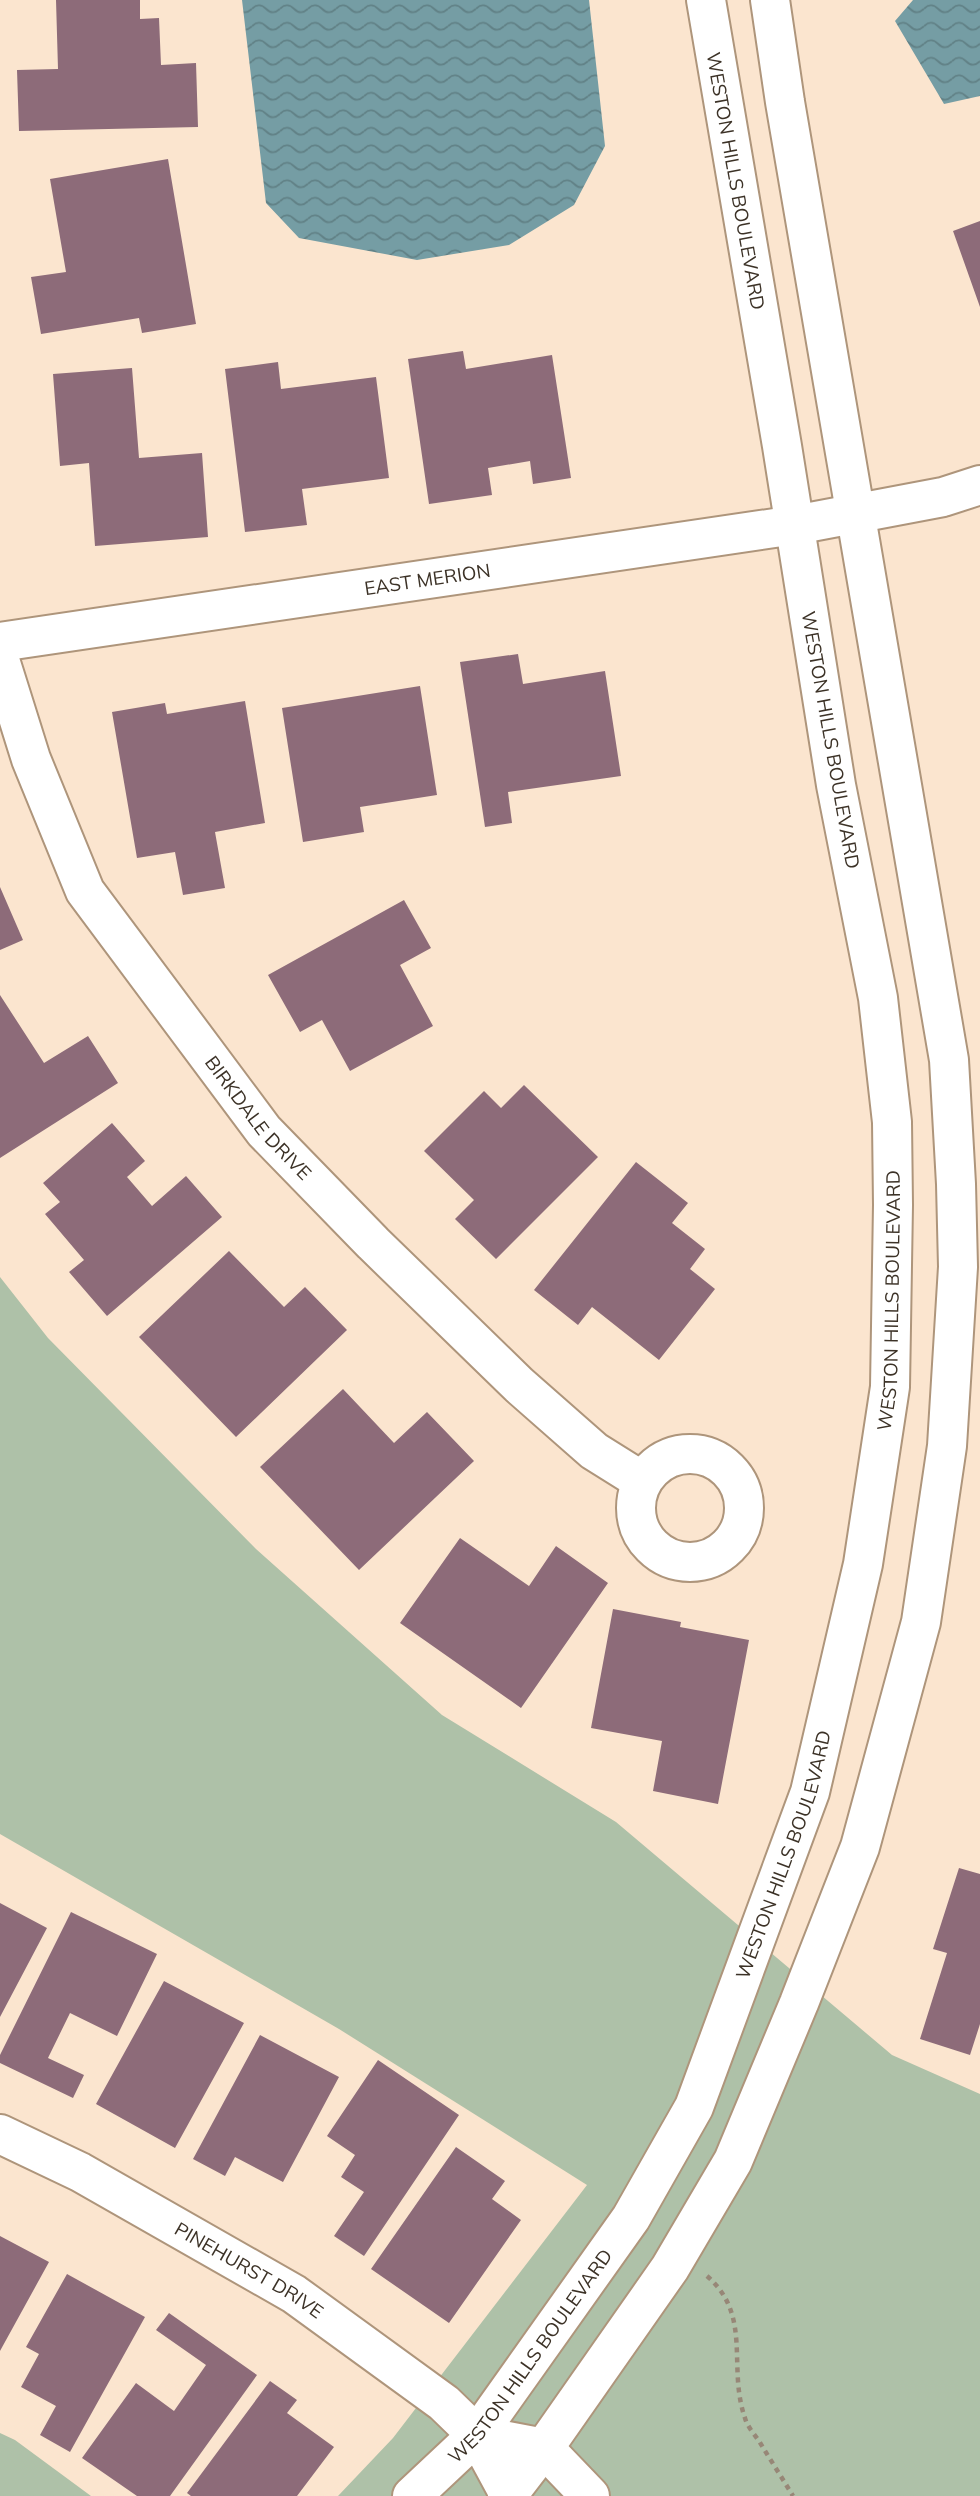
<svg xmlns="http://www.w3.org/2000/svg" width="980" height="2496" font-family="Mulish,sans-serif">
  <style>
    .green { fill: #aec1a8 }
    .water { fill: url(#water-waves) }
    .building { fill: #8d6b79 }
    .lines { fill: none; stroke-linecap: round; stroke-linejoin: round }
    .minor-casing { stroke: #ae957b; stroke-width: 42 }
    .path { stroke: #978777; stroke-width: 4.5; stroke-dasharray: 5 5; stroke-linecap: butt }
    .minor { stroke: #fff; stroke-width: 38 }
    .labels { text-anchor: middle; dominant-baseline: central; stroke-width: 7; stroke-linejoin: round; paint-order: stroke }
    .street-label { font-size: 19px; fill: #3c3227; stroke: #fff }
  </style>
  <defs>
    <pattern id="water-waves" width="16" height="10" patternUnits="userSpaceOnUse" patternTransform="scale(1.75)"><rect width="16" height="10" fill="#759da4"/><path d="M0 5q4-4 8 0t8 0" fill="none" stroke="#618186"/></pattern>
  </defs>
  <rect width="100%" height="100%" fill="#fbe5cf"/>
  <path class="green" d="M0,1277L48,1338L256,1549L442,1715L616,1822L892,2055L980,2094V2496H338L393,2438L587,2185L339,2029L0,1834Z
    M0,2433L15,2440L91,2496H0Z"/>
  <path class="water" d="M242,0H589L605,146L574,205L509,245L417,260L299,238L266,203Z
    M913,0H980V96L944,104L895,21Z"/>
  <path class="building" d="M56,0H140V19L159,18L161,65L196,63L198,127L19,131L17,70L58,69Z
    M168,159L196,324L142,333L139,318L41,334L31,277L66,272L50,179Z
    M980,221V307L953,231Z
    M463,351L466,369L552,355L571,478L533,484L530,461L488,468L492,495L429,504L408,359Z
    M278,362L281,389L376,377L389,478L302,489L307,525L245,532L225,369Z
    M132,368L139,458L202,453L208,537L95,546L89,463L60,466L53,374Z
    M518,654L523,684L605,671L621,776L508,792L512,823L485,827L460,662Z
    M420,686L437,795L360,807L364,832L303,842L282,708Z
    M245,701L265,823L215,832L225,888L183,895L175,852L137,858L112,712L165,703L167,714Z
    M0,887L23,940L0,950Z
    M404,900L431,948L400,965L433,1026L350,1071L322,1020L300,1032L268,975Z
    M0,995L44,1063L88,1036L118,1083L0,1158Z
    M524,1085L598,1157L496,1259L455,1219L474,1200L424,1151L484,1091L501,1108Z
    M112,1123L145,1161L127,1177L152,1206L186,1176L222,1217L107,1316L69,1272L84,1260L45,1214L60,1202L43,1183Z
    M636,1162L688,1203L672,1223L705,1249L690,1269L715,1289L659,1360L592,1307L578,1325L534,1290Z
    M229,1251L284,1307L305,1287L347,1330L236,1437L139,1337Z
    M343,1389L394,1443L427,1412L474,1461L359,1570L260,1467Z
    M460,1538L529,1586L556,1546L608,1583L521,1708L400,1623Z
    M613,1609L681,1622L680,1627L749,1640L718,1804L653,1791L662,1741L591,1728Z
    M959,1868L980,1874V2024L970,2055L920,2039L947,1953L933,1949Z
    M0,1903L47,1928L0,2017Z
    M71,1912L157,1954L117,2036L70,2013L48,2058L84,2075L73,2098L0,2063V2055Z
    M164,1981L244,2023L175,2148L96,2104Z
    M260,2035L339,2077L283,2182L235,2157L225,2176L193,2159Z
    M378,2060L459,2115L364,2256L334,2236L364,2192L341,2177L355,2155L327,2136Z
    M456,2147L505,2181L492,2199L521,2220L449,2323L371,2269Z
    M0,2236L49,2262L0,2351Z
    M67,2274L145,2317L70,2452L40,2435L56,2406L21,2387L39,2354L26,2347Z
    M169,2313L257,2375L170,2496H137L82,2458L136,2383L174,2411L206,2365L156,2330Z
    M270,2381L297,2400L287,2413L334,2447L297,2496H191L187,2493Z"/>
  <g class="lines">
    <defs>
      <g id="minor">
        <path id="s1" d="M0,642L795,525L943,497L980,485"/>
        <path id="s2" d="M0,660L31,759L85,891L264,1131L373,1243L519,1385L594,1451L642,1481"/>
        <circle cx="690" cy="1508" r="54"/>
        <path id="s3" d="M0,2134L80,2172L294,2294L444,2403L477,2435L510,2496"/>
        <path d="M477,2435L544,2448L590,2496"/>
        <path id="s4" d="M412,2496L477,2435L631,2218L694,2107L810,1792L863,1564L890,1387L893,1205L892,1122L878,998L836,785L782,446L706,0"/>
        <path d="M507,2496L544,2448L670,2268L733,2161L799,2003L860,1847L921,1622L947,1446L958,1267L956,1184L949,1060L785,102L770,0"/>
      </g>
    </defs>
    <use href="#minor" class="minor-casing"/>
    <path class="path" d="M707,2276C753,2316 727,2367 745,2418C747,2426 754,2434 759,2441C770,2459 782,2478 793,2496"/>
    <use href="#minor" class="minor"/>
  </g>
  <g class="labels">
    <g class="street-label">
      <text transform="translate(736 181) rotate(80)">WESTON HILLS BOULEVARD</text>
      <text stroke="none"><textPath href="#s1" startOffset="432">EAST MERION</textPath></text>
      <text transform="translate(831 740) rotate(80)">WESTON HILLS BOULEVARD</text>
      <text stroke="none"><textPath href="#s2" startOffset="532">BIRKDALE DRIVE</textPath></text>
      <text stroke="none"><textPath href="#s4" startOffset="1318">WESTON HILLS BOULEVARD</textPath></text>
      <text stroke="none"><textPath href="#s4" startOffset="751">WESTON HILLS BOULEVARD</textPath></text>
      <text stroke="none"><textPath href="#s3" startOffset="284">PINEHURST DRIVE</textPath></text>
      <text stroke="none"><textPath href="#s4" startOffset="184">WESTON HILLS BOULEVARD</textPath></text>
    </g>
  </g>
</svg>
